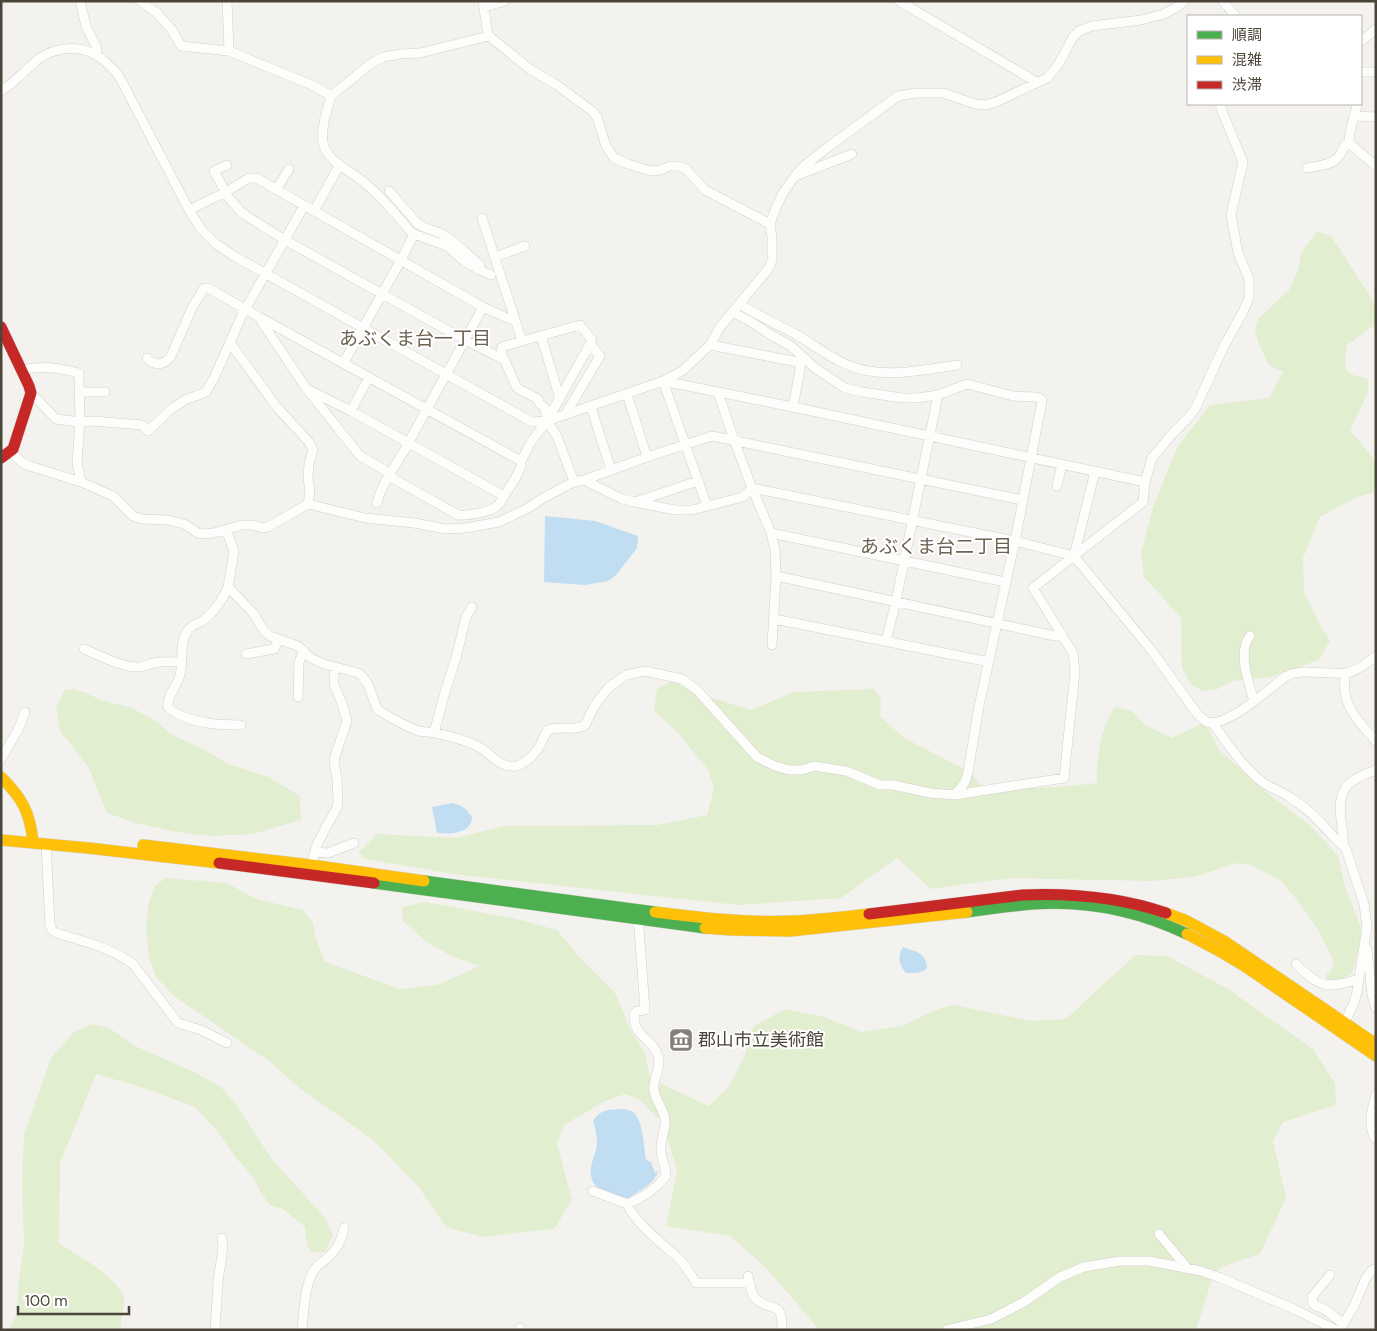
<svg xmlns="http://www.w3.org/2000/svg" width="1377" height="1331" font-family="'DM Sans','Noto Sans JP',sans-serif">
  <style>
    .green { fill: #e1eecf }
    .water { fill: #c0ddf1 }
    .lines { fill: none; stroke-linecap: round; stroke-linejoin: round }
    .street-casing { stroke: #d2d0cb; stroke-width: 10 }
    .fast-casing { stroke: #d3cfc5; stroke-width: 12 }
    .slow-casing { stroke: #d3cfc5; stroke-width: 12 }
    .jam-casing { stroke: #d3cfc5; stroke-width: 12 }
    .street { stroke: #fdfdfc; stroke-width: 9 }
    .fast { stroke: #4caf50; stroke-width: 11 }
    .slow { stroke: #ffc107; stroke-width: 11 }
    .jam { stroke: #c62828; stroke-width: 11 }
    .labels { text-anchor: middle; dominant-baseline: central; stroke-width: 4; stroke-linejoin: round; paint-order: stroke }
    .poi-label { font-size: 18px; fill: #4b4439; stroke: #fff; text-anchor: start }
    .neighbourhood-label { font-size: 19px; fill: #6e6250; stroke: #fff }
  </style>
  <rect width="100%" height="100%" fill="#f4f2ee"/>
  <path class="green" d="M1317,231L1331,236L1374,302L1376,324L1346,346L1345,369L1353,375L1368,379V393L1350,430L1376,462V492L1357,497L1320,517L1303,558L1304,592L1319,623L1330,641L1319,660L1271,677L1232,681L1218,689L1204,691L1192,686L1182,668L1181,618L1144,577L1141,552L1154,504L1178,446L1210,405L1269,398L1283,372L1269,365L1258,342L1255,329L1258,319L1289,290L1298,270L1302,251Z
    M671,681L699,694L751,710L794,692L874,689L881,700L880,716L904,738L968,771L983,787C1021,789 1059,788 1097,783C1096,759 1101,727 1115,707L1131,711L1147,726L1172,738L1201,724L1209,729L1219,750L1266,792L1310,825L1338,856L1345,886L1361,928L1362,936L1352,974L1341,979L1328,980L1325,976L1332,969L1334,962L1317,928L1298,901L1281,881L1253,866L1237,863L1194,877L1151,881L1010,878L931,889L897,858L841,898L738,905L453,874L365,859L359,852L377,834L457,838L504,826L657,825L707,815L714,789L708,770L679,734L654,710L657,689Z
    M73,689L86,693L101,700L132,708L156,721L172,735L201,748L228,764L268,777L300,796L301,820L253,834L211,836L177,832L136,823L107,813L89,768L60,731L56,707L65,690Z
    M165,878L227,883L256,899L303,910L313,923L315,936L325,962L400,989L437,985L480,966L455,958L428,943L403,921L402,907L426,902L512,918L557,930L580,958L615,993L631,1031L645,1053L650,1079L709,1106L730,1085L745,1055L753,1027L785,1009L824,1017L861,1032L902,1026L935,1010L953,1005L1031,1021L1066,1019L1098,989L1136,955L1167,956L1228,989L1313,1049L1335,1083L1336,1105L1283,1122L1273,1141L1286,1198L1260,1254L1221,1267L1212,1279L1196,1330H819L796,1302L762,1264L730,1236L666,1226L677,1171L663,1123L638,1099L625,1094L605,1101L564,1125L557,1144L572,1200L554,1229L482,1237L446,1227L418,1186L372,1139L302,1090L269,1061L174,996L156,977L149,957L146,927L148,906L154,887Z
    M91,1024L109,1028L135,1046L194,1072L221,1087L235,1103L271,1158L325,1218L333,1236L325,1252H312L307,1246L305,1227L283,1209L270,1205L261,1193L254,1178L237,1159L217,1131L195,1107L144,1088L96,1074L60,1163L59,1243C76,1255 125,1280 124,1302C124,1311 121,1321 120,1330H9L17,1314L18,1286L24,1246L22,1183L24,1135L51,1058L74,1032Z"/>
  <path class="water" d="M545,516L595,521L638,536L637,548L616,575L608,581L585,585L544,582Z
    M452,803C462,805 467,809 472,817C472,821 470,826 467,828C459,834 446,834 437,833L432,807Z
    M903,947C916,952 926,952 927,968C922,974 913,973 906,973C899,965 897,956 903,947Z
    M621,1109C625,1109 630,1110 633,1112C643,1119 644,1147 646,1160L651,1162L655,1173L658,1170C657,1183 638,1191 629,1198C610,1195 588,1191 591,1168C592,1160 596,1152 597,1144C597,1136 595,1128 593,1121C601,1109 608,1110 621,1109Z"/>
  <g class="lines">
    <defs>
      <path id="street" d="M80,1L86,26L97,48V56
        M140,1L157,13L172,30L181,46L229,51L314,86L331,96L369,65L383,57L401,54L420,53L489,36L531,70L557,85L592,111L597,117L606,146L614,158L628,164L650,171L661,170L670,166H679L686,169L705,190L770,224
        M227,1L229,51
        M483,1L487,29L489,36
        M899,1L1028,77L1036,82
        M1223,1L1235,16
        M484,7L505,1
        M1361,41L1376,29
        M1361,72H1376
        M1,91C15,82 22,73 34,63C48,49 74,44 92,53C103,58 111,67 119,76L189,210L201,229L216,244L234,256L532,422L547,421L663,381L682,371L710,345L720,327L769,268L772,260V238L770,224L775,210L783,193L795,176L804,166L828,147L898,96L916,93H943L975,104L986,105L996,102L1047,78L1058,65L1073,37L1079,31L1092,26L1141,20L1164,14L1177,7L1184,1
        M331,96C327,110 321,127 323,142C326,160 345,168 357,177C366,183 374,191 381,198C391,208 400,219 409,230L414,234L447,246L464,261L480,270L491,275
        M1357,104C1355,117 1349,129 1349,143L1376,166
        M1355,116L1376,117
        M227,165L214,171L229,198L241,212L248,217L285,240L465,340L501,358
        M1307,168C1317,166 1334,165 1339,156C1343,151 1342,146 1349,143
        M798,175L852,154
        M276,190L289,169
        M389,191L417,223C424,229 434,230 442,234C456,242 468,255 480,265
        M189,210L226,192L249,178H256L483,307L507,318L514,320
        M314,211L339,166
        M482,218L522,341L580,325L592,340L590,344L600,356L565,415
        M495,257L525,246
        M739,304C758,315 778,325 797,335C821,349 841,367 869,371C897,376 928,369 957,365
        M732,312L748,320L771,335L791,346L815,368L845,388L862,392L902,398H917L938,395L967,384L1013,396L1035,397L1041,399L1042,401L1015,541L979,706L968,772L965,782L955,795
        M259,317L521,461
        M541,336L560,399
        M522,341L502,347L501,358L504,359L517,388L538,399L540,404L545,408L547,421L557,436L574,482
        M231,344L276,406L309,442L313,450L309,463L308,478L310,491L308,504
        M710,345L798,362
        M147,358C154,367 165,365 171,356L192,308L204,288H208L259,317L263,324L306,388L360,456L386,471L394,479L458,515C466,516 491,512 497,506C500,504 502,499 504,496
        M344,362L401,260L414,234
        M22,370C40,365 61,368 79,373L80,422L77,462L81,482
        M663,381L793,407L1145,482
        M663,381L707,506L743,497L752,488
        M309,390L351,411L504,496L515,479L521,467V461L531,442L547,421L590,344
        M79,392H105
        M718,392L734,440L752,488L771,533L775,550L776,576L772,645
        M31,393L56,419L80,422L93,421L142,425L148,431L171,409L185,400L206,392L214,378L242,315L304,206
        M627,394L647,457
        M591,407L611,470
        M793,407L801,364L798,362L799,360
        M351,411L369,377
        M10,452L23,463L30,466L81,482L113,496L133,516L142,519L168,520L184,524L198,533L204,534L213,533L242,525H251L263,528L268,527L308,504L365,518L414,523L445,529L465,528L499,522L528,508L543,498L562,488L574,482L584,480L622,499L635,502L675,510H692L707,506
        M584,480L647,457L712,436L1022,500
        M1057,486L1062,464
        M752,488L1015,541L1074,556L1152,651L1198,715C1201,717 1204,720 1207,722C1227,728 1270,688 1285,677C1300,667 1329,675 1346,673C1357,671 1367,663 1376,656
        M635,502L698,481
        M377,503C382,481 399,462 409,442C433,397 459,352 483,307
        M224,530L228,535L234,551L228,587L253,613L264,631L270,636L298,646L311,658L324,664L358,673C371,681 371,698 378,710C391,718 404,726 419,731C424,732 430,732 435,733C450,736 465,740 479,747C492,754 498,768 516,766C523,765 533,756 537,750C542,744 543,736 548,730C560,725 575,732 585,725L595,705L608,688L626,675L645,671L682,679L697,690L757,757L775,766L789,770H802L814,766L846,771L880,785H893L930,793L955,795L1064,778L1075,672L1073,653L1033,588L1143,502L1145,482L1152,458L1172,434L1187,419L1195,409L1224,346L1243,312L1249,298V279L1238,253L1231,215L1243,162L1222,111L1220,104
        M771,533L1005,582
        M1074,556L1095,471
        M776,576L1046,634L1055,636L1062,634
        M228,587C223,599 216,610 205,619C200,623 193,624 189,629C178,642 184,661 180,675C177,687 167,695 168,707C172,712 176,713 182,716C201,724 220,725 241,725
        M774,619L989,662
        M1250,636C1237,652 1249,684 1254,701
        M886,641L896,601L938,395
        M84,649C99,655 123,668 139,667C144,667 149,664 154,663C163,661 172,662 181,662
        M246,654L274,649L279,640
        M1345,673C1345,680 1344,687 1345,693C1348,712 1364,728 1376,741
        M298,697L299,662L304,651
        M1212,722C1227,743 1242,766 1262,782C1270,788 1281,791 1289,797C1307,807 1319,821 1332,835C1337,841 1342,843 1346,849L1364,904L1367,927L1357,992L1354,1003L1343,1026
        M434,733L445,692L456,658L466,617L472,607
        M1,759L18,730L25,712
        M1343,843C1344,835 1342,828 1341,820C1337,788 1347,780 1376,770
        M46,844L50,925L52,930L56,933C83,941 111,948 133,964L178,1023L201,1030L227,1043
        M315,852L328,853L354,843
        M310,870L316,847L326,827L337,808L338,802L337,780L334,761L336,753L347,721L342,703L334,685V667
        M1367,949L1372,995L1376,1008
        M1296,964C1320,988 1327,989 1359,979
        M1376,1095C1372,1108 1367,1127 1376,1139
        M593,1191L627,1204C638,1226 660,1241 678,1258C685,1265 691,1274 696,1283H749
        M627,1204C643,1198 655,1190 666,1176C666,1167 661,1159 661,1150C660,1139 666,1130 665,1119C663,1108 655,1100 654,1090C652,1078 662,1070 658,1056C653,1038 633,1038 634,1014L637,1011L645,1010L638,915
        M1159,1234L1188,1269
        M1330,1275L1312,1297L1313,1303L1316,1306C1327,1308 1334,1317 1343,1324
        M748,1276C750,1284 750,1293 756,1299C770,1313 783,1298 782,1330
        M520,1328V1330
        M215,1330L218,1282L223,1247L222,1238
        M302,1330C304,1311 304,1289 313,1272C316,1266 322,1263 327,1258C338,1249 341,1241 344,1228
        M946,1330L991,1319L1024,1302L1060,1277L1084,1267L1120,1261H1149L1201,1271L1221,1278L1296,1310L1336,1330
        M1340,1330L1354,1306L1365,1280L1372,1270L1376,1269"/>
      <path id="fast" d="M424,881L655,912
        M374,883L705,928
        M967,912C989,909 1010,906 1032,904C1085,900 1139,911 1187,934"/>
      <path id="slow" d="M1,777C22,798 30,812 33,842
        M1,840L88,848L219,863
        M143,845L311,865L424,881
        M655,912C701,918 746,923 793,921C818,920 844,917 869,914
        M1166,913L1187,921L1224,941L1376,1044
        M705,928L731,930L790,931L967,912
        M1187,934L1221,952L1243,965L1376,1056"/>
      <path id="jam" d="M1,327L29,386L31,393L13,449L1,458
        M219,863L374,883
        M869,914L1023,895C1072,893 1119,897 1166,913"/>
    </defs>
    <use href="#street" class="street-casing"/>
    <use href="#fast" class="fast-casing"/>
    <use href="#slow" class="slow-casing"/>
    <use href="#jam" class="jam-casing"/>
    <use href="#street" class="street"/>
    <use href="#fast" class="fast"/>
    <use href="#slow" class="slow"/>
    <use href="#jam" class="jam"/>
  </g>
  <defs>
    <symbol id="museum-square" viewBox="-11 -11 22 22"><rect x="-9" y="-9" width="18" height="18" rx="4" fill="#868178" stroke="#fff"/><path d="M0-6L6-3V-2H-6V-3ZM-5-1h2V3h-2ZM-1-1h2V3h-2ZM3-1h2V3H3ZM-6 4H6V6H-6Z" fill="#fff"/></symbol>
  </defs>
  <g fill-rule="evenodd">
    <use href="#museum-square" x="667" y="1026" width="28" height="28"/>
  </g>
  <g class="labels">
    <g class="poi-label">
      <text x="698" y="1040">郡山市立美術館</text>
    </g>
    <g class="neighbourhood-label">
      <text x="415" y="338">あぶくま台一丁目</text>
      <text x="936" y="546">あぶくま台二丁目</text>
    </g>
  </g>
  <rect width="1377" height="1331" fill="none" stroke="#4b4439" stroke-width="5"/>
  <rect x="1187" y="15" width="175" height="90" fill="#ffffff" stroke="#b7b4b0"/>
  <rect x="1197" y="31" width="25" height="8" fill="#4caf50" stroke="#b7b4b0"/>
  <text x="1232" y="40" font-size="15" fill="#4b4439">順調</text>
  <rect x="1197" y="56" width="25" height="8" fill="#ffc107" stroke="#b7b4b0"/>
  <text x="1232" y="65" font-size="15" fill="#4b4439">混雑</text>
  <rect x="1197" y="81" width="25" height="8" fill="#c62828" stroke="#b7b4b0"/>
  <text x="1232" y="90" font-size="15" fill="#4b4439">渋滞</text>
  <path d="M18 1306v8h111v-8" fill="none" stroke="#4b4439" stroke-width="2.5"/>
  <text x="25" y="1306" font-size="15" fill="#4b4439" stroke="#ffffff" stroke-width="4" paint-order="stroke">100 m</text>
</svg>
